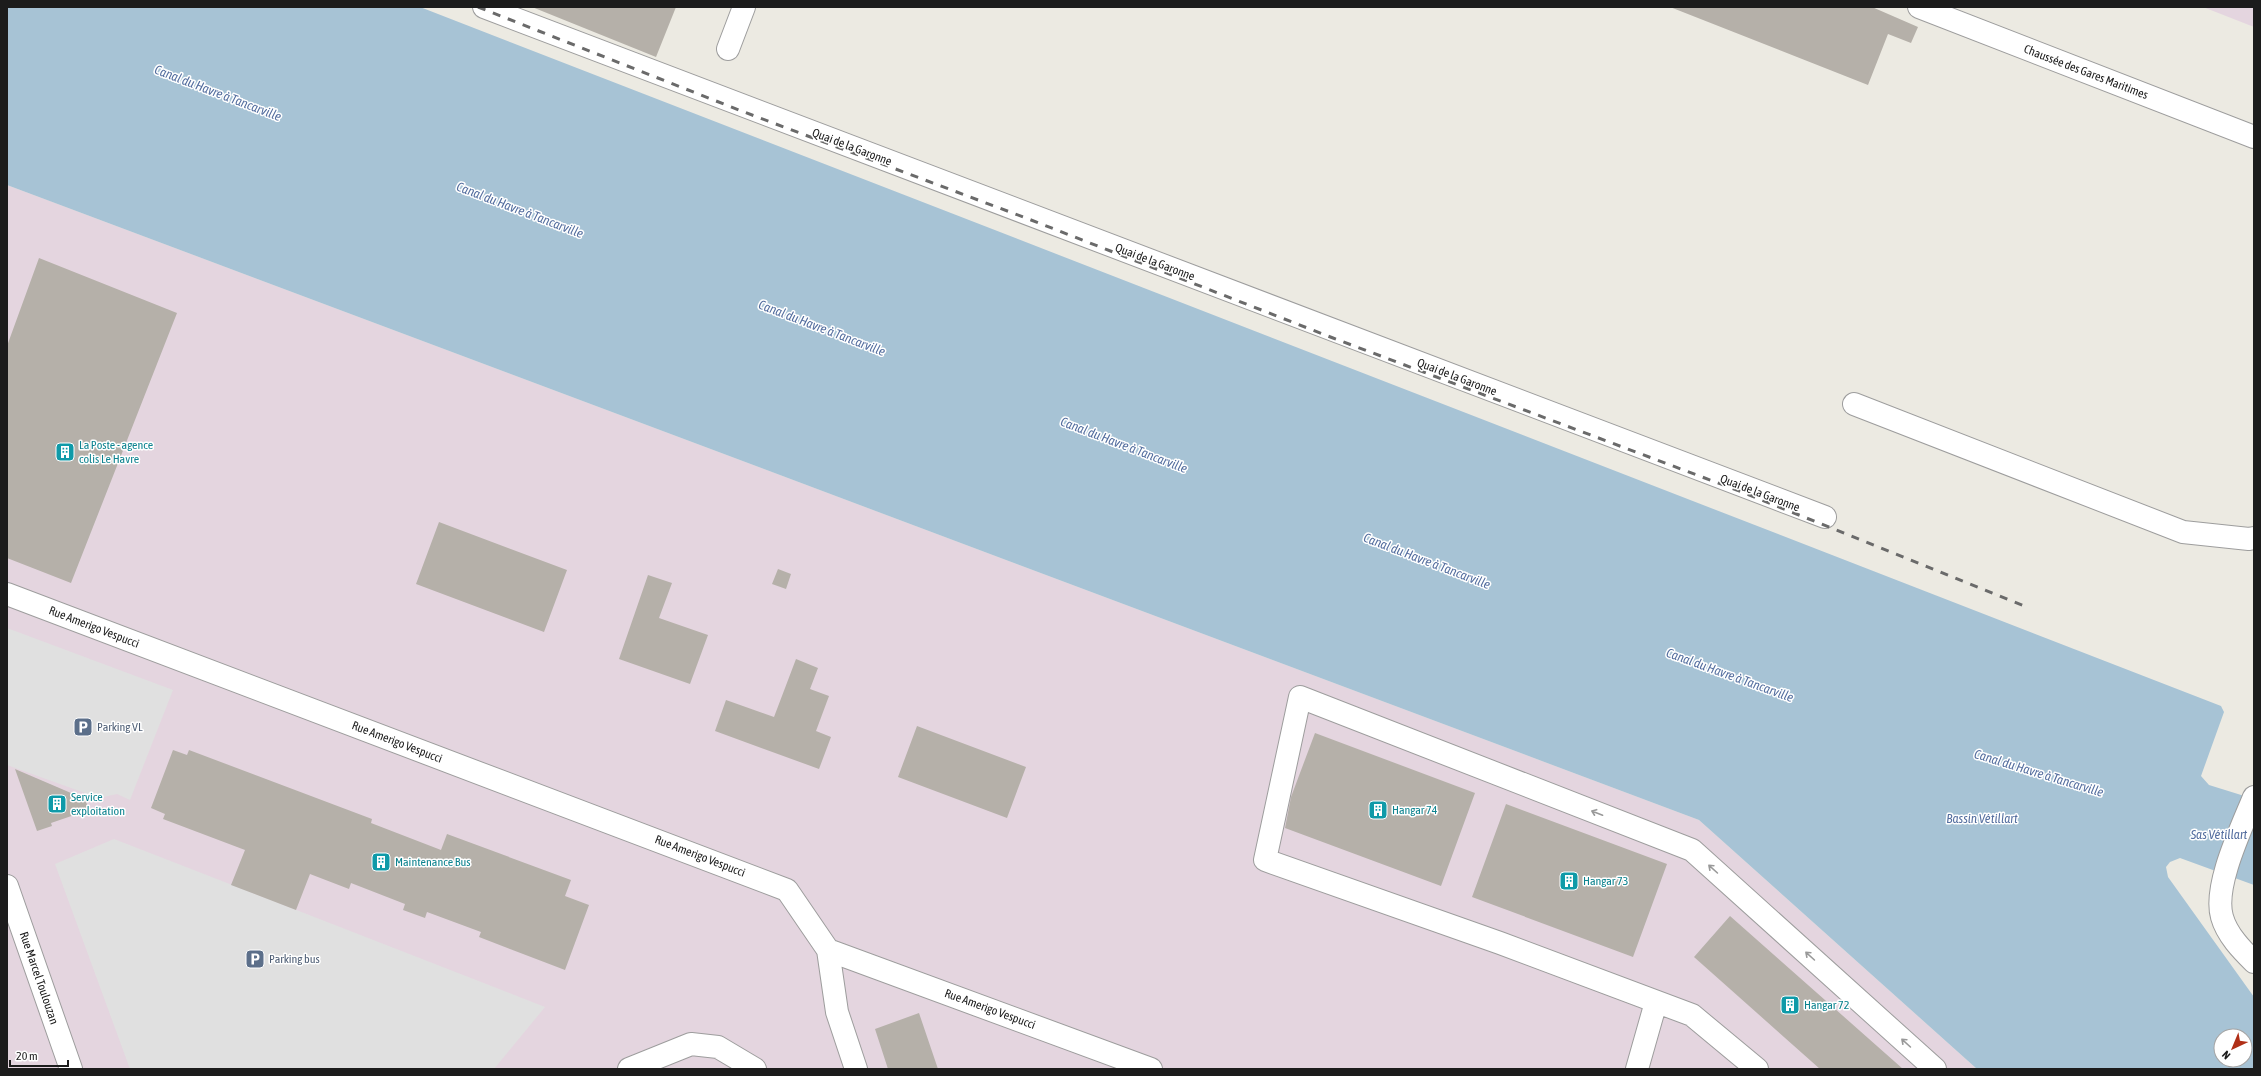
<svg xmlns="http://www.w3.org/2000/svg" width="2261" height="1076" font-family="'Asap Condensed',sans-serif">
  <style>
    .industrial { fill: #e4d5df }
    .parking { fill: #e0e0e0 }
    .water { fill: #a7c3d5; fill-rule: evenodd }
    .building { fill: #b5b0a9 }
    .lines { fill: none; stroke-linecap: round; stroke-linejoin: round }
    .minor-casing { stroke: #9d9d9d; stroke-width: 24 }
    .minor { stroke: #fff; stroke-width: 22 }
    .rail { stroke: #6a6a6a; stroke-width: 3; stroke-dasharray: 8 8; stroke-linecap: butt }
    .oneway { stroke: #999 }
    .labels { text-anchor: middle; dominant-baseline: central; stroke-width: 3; stroke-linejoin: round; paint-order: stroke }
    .street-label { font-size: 12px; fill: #1c1c1c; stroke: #fff }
    .culture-label { font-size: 12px; fill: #0d838f; stroke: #fff; text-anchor: start }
    .service-label { font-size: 12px; fill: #4e5e75; stroke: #fff; text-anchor: start }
    .water-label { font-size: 13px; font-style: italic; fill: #546e9f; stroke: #fff }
  </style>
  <rect width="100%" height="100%" fill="#eceae2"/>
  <path class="industrial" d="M2203,7H2254V27Z
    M7,185L1699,820L1977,1069H7Z"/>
  <path class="parking" d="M7,628L173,690L130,800L117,794L99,798L7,765Z
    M114,839L545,1007L494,1069H130L55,864Z"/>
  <path class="water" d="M7,7H420L2221,706L2224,712L2201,776L2209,785L2254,799V885L2180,858L2170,862L2166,867L2168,877L2254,997V1069H1977L1699,820L7,185ZM2221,1036H2245V1060H2221Z"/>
  <path class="building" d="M532,7H676L656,57Z
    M1670,7H1872L1918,27L1911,43L1888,34L1868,85Z
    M39,258L177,313L71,583L7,558V346Z
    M439,522L567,570L544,632L416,584Z
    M778,569L791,574L786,589L772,584Z
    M648,575L672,583L659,618L708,635L690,684L619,659Z
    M796,659L818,668L810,689L829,696L816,731L831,737L819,769L715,731L726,700L774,717Z
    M917,726L1026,767L1007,818L898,777Z
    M1315,733L1475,793L1441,886L1285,828L1291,797Z
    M173,750L187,755L189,750L372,819L371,823L441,850L447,834L571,880L565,896L589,905L565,970L479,937L481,932L427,912L425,918L403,910L405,904L351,883L349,889L310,874L296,910L231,885L245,850L163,819L165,814L151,808Z
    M15,769L85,799L89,810L51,823L52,826L37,831Z
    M1506,804L1667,864L1633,957L1472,897Z
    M1730,916L1903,1069H1820L1694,957Z
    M919,1013L938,1069H888L875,1029Z"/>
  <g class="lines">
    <defs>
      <path id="minor" d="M484,7L1825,517
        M1919,7L2254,137
        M728,49L744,7
        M1854,404L2183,532L2249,539L2254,538
        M7,594L787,890L828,950L837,1012L856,1069
        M2254,797C2242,827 2213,886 2222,917C2227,935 2242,950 2254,962
        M7,886L71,1069
        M828,950L1151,1069
        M629,1069L691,1044L718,1047L755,1069
        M1637,1069L1656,1002
        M1757,1069L1692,1015L1500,943L1265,860L1300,697L1692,850L1935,1069"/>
    </defs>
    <use href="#minor" class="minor-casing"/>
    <use href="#minor" class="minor"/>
    <path class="rail" d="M478,7L744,112L1026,218L1333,338L1742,492L2027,607"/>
  </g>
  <defs><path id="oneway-shaft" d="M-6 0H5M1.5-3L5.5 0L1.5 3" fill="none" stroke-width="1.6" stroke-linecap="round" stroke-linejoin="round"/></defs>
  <g class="oneway">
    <use href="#oneway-shaft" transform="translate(1597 813) rotate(-159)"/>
    <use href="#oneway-shaft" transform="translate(1713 869) rotate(-138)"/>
    <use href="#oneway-shaft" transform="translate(1810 956) rotate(-138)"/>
    <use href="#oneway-shaft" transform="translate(1906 1043) rotate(-138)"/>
  </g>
  <defs>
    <symbol id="building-square" viewBox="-11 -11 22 22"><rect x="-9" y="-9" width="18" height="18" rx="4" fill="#0f9aa8" stroke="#fff"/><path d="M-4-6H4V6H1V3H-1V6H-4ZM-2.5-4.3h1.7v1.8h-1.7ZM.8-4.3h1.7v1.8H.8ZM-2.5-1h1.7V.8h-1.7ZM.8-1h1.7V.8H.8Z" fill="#fff"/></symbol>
    <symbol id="parking-square" viewBox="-11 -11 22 22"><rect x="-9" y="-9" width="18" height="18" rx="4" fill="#5c6f8a" stroke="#fff"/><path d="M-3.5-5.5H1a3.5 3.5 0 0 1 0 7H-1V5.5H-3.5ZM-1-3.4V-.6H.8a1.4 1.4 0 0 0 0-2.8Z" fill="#fff"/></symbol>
  </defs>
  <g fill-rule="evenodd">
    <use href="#building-square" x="54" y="441" width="22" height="22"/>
    <use href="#parking-square" x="72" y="716" width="22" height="22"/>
    <use href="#building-square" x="46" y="793" width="22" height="22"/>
    <use href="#building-square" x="1367" y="799" width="22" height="22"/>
    <use href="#building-square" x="370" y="851" width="22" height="22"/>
    <use href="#building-square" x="1558" y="870" width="22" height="22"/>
    <use href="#parking-square" x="244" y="948" width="22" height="22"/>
    <use href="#building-square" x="1779" y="994" width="22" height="22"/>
  </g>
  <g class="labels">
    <g class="street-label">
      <text transform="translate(2086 72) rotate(21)">Chaussée des Gares Maritimes</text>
      <text transform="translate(852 147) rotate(21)">Quai de la Garonne</text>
      <text transform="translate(1155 262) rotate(21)">Quai de la Garonne</text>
      <text transform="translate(1457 377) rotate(21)">Quai de la Garonne</text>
      <text transform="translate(1760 493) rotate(21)">Quai de la Garonne</text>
      <text transform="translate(94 627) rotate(21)">Rue Amerigo Vespucci</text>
      <text transform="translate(397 742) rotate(21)">Rue Amerigo Vespucci</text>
      <text transform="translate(700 856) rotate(21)">Rue Amerigo Vespucci</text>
      <text transform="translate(39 978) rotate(71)">Rue Marcel Toulouzan</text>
      <text transform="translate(990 1009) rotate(20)">Rue Amerigo Vespucci</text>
    </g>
    <g class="culture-label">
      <text x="79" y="445">La Poste - agence<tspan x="79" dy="14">colis Le Havre</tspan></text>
      <text x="71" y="797">Service<tspan x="71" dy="14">exploitation</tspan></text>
      <text x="1392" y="810">Hangar 74</text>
      <text x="395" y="862">Maintenance Bus</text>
      <text x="1583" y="881">Hangar 73</text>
      <text x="1804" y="1005">Hangar 72</text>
    </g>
    <g class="service-label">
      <text x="97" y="727">Parking VL</text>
      <text x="269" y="959">Parking bus</text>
    </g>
    <g class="water-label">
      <text transform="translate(218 93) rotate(21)">Canal du Havre à Tancarville</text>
      <text transform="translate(520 210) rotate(21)">Canal du Havre à Tancarville</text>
      <text transform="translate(822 328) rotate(21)">Canal du Havre à Tancarville</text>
      <text transform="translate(1124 445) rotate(21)">Canal du Havre à Tancarville</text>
      <text transform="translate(1427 561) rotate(21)">Canal du Havre à Tancarville</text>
      <text transform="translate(1730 675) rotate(20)">Canal du Havre à Tancarville</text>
      <text transform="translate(2039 773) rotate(17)">Canal du Havre à Tancarville</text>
      <text x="1982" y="818">Bassin Vétillart</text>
      <text x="2219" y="834">Sas Vétillart</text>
    </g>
  </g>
  <rect width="2261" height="1076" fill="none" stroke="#1c1c1c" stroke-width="16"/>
  <g transform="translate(2233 1048) rotate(224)"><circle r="19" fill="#ffffff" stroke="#a4a4a4"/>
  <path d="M0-3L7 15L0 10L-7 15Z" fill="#b02f17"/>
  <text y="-6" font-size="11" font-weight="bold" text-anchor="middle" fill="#1c1c1c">N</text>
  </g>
  <path d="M10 1060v6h58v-6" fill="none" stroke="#1c1c1c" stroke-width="2"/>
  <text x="16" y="1060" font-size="12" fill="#1c1c1c" stroke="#ffffff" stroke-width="3" paint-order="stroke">20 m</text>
</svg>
